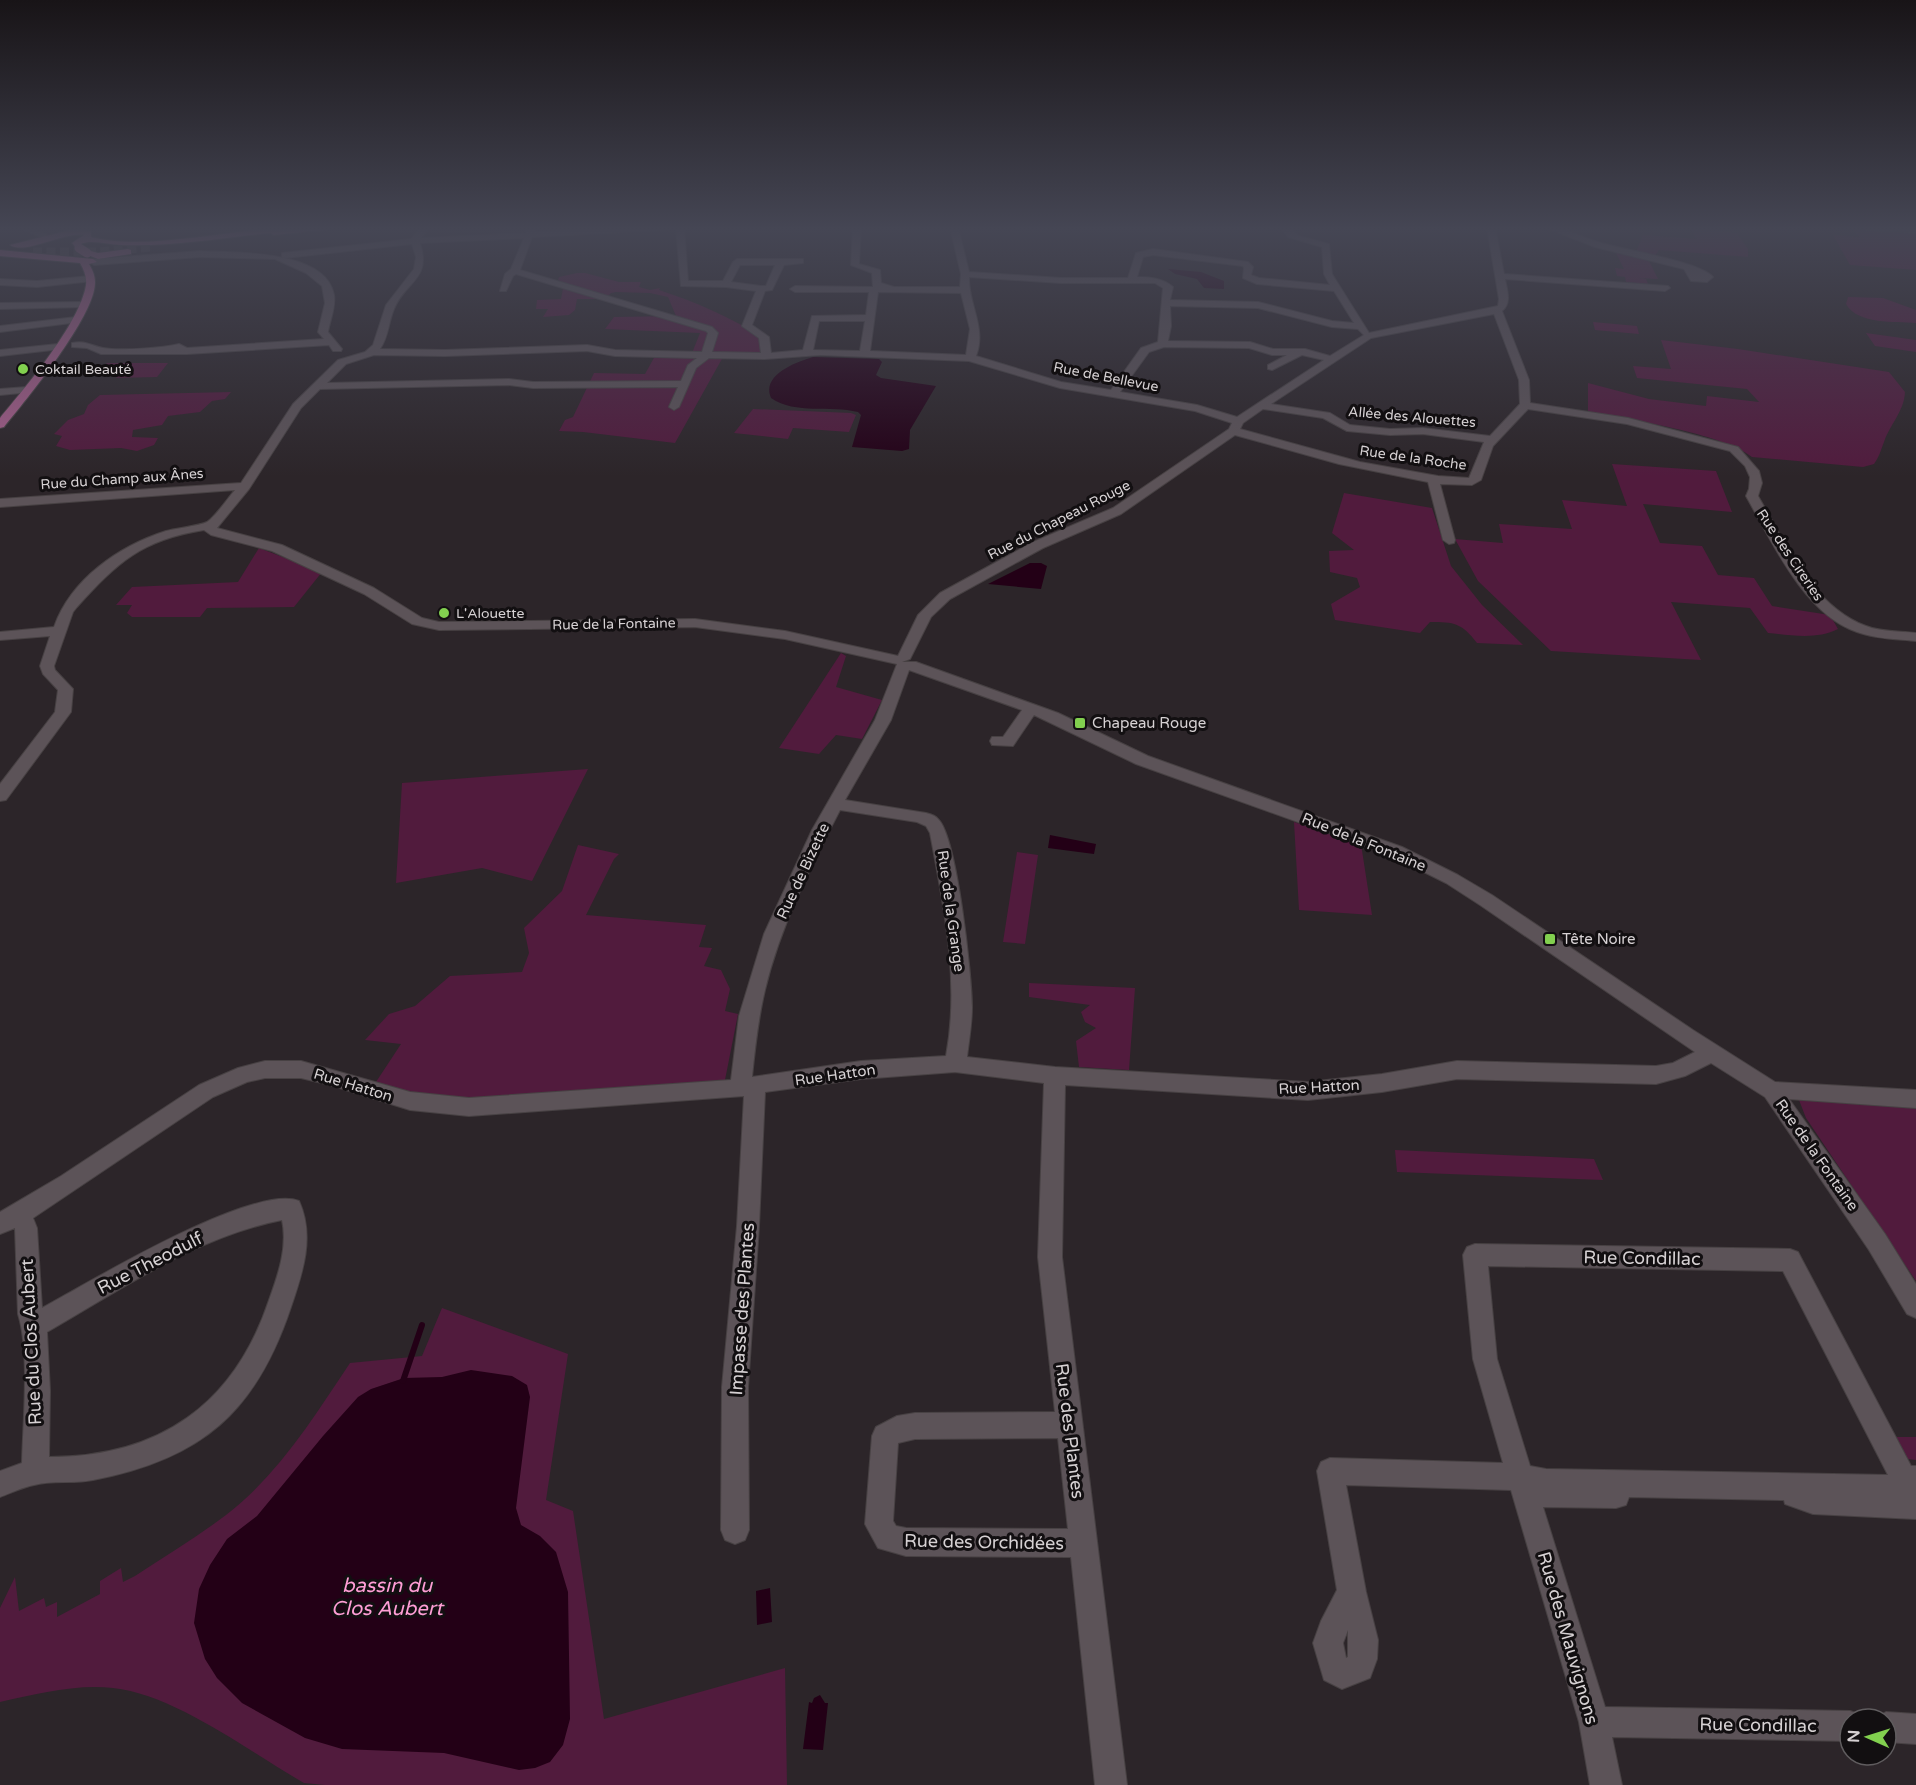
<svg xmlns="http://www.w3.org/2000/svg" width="1916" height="1785" font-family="'Varela Round',sans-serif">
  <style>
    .green { fill: #511b3d }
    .water { fill: #230016 }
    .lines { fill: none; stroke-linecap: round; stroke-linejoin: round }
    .stream { stroke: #230016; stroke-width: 6 }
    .major-tunnel { stroke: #463f42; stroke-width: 9; stroke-dasharray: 9 4.5; stroke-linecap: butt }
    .minor-casing { stroke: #474143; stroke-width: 2 }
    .major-casing { stroke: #474143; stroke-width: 2 }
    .minor { fill: #5c5358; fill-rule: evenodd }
    .major { fill: #a55d89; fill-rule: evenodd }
    .major-bridge-casing { stroke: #474143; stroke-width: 10; stroke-linecap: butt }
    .major-bridge { stroke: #a55d89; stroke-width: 9 }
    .poi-dot { fill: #82d04f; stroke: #120f11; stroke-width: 2 }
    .labels { text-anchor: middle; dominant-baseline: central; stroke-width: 6; stroke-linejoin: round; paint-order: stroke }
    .far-poi-label { font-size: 14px; fill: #d6d1d3; stroke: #120f11; text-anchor: start }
    .far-street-label { font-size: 14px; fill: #d6d1d3; stroke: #120f11 }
    .poi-label { font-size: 15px; fill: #d6d1d3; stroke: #120f11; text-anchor: start }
    .street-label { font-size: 15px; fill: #d6d1d3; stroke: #120f11 }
    .near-street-label { font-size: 18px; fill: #d6d1d3; stroke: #120f11 }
    .near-water-label { font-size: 20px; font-style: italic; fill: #fe9dd5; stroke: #120f11 }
  </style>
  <rect width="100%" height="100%" fill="#2c2529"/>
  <path class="green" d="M1852,227L1916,232V270L1850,265L1833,235L1859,237Z
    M1690,229L1737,233L1748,249V257L1659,250L1654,257L1636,252L1643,235L1697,239Z
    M1614,249L1648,259L1658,279L1638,278L1646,279L1648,284L1626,282L1625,277L1617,276L1615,268L1624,269Z
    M577,273H585L619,282H641L639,287L650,290L660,288L659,290C696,302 729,317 763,337V353H692L700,333L605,329L614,317L676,316L668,297L650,293L616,292L611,293L605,299H577L575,310L569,315L543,317L548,309H536L537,300L561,299L564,283L558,280L559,277Z
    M1848,297L1883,298L1916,310V323C1895,321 1858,325 1846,304Z
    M1593,322L1637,326L1639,334L1595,330Z
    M1866,333L1916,340V352L1875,346Z
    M1661,340L1738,349L1889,372L1905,392C1904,412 1890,424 1884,442C1880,452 1880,455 1874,464L1863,467L1752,457C1721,433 1628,419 1588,412V383L1649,399L1706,406L1707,396L1759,402L1747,389L1637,378L1633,366L1671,369Z
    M655,356L723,357L675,443L583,432L559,431L565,420L573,417L594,373L645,374Z
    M107,363H168L157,377L116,378L119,374H96Z
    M231,392L225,399L212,401L200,412L168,416L162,425L133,430L132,437L158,438L154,445L137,451L121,448L70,450L56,446L62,436L54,434L68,420L84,414L88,405L100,395Z
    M753,409L851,413L856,415L849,432L793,428L788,439L734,433Z
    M1612,464L1716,471L1732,512L1643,504L1660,543L1702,546L1718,575L1754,578L1772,606L1830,615L1838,629C1817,640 1790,635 1768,633L1750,608L1671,602L1701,660L1551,651L1478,581L1455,539L1503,543L1499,524L1572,529L1562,500L1627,506Z
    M1344,493L1432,508L1451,566L1482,605L1523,645L1477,643C1462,623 1454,622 1430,622L1420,633L1335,620L1331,604L1360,587L1357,578L1330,572L1329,551L1354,550L1332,533Z
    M259,548L322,572L294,607L207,608L200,617H132L127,613L132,605H116L132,587L238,582Z
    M841,653L846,656L836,687L882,700L862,739L836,735L819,754L779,748Z
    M588,769L532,881L482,868L396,883L402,783Z
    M1294,822L1361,844L1372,915L1299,910Z
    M578,845L619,854L614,859L586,915L706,925L699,947L712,948L704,966L721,970L730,989L725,1011L738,1014L725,1080L451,1108L374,1085L401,1044L365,1040L389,1014L415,1006L450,976L522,972L529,953L524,928L562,891Z
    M1017,852L1038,855L1025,944L1003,942Z
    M1029,983L1135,988L1129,1070L1079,1067L1076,1041L1096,1028L1085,1022L1081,1012L1090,1005L1029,997Z
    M1799,1100L1916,1103V1281L1806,1118Z
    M1395,1150L1594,1159L1603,1180L1397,1172Z
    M442,1308L568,1354L546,1500L573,1511L604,1719L785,1668L787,1785H325L304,1783C248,1751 176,1695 113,1688C75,1684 37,1694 0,1702V1608L15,1577L19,1611L44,1598L46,1607L57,1602V1617L100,1594V1581L121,1568L123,1582L135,1576C165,1556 197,1537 226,1515C278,1475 314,1417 350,1363L422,1356Z
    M1888,1437H1916V1460L1900,1458Z"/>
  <path class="water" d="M1168,269L1201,272L1224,281V289L1204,288L1197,279L1175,274Z
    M813,357L879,359L882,362L876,375L881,378L936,386L910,430L909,449L902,451L852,447L861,415L858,412C830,405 796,415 771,398C761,375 796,362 813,357Z
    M1030,563H1041L1047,566L1041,589L988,584Z
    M1050,835L1096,844L1094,854L1048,848Z
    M471,1370L512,1376L527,1385L530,1397L516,1508L521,1525L540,1536L556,1552L568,1592L570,1719L563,1745L550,1762L535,1768L519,1770L444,1753L342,1749L305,1738L242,1703L217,1678L205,1659L194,1623L199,1589L210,1565L227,1539L257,1516L323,1436L358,1397L371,1389L404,1378L442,1377Z
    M770,1588L772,1622L757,1625L756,1591Z
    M820,1695L825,1703H828L823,1750L803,1749L809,1702L812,1703L814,1698Z"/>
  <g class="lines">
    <path class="stream" d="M403,1381L422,1325"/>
    <path class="major-tunnel" d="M33,252H99L150,247"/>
    <defs>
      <path id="minor" d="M18,227H28L54,238L47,240Z
        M74,227H84L71,235H65V231Z
        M422,227H430L421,238L526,233L528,227H536L534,232L684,227L688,281H723L733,262L737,259H803V263L784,265L772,290L765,291L752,325L769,337L771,353L803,350L812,316L866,315L869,292H795L790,289L795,286L873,287L872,273L851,265L853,227H861L859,264L880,270L881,283L894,287H960L961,274L950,227H958L969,272L1061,278H1128L1136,253L1153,249L1248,262L1253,267L1251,275L1259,278L1330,285L1324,274L1322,247L1288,237L1280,227H1288L1299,236L1329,244L1332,274L1369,333L1498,306L1499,299L1487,227H1495L1504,274L1668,286L1670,288L1665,291L1505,279C1507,290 1512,303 1502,311L1529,380L1530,403L1628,418L1738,447L1759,471L1762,483L1758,496C1785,542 1812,606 1866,626C1881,632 1900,631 1916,633V641C1897,639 1876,639 1857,632C1804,614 1772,542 1746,496L1749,489L1750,477L1745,466L1730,451L1627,424L1528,409L1493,446L1481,480L1472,485L1440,484L1455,540L1454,543L1449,544L1443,540L1428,482L1339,464L1235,435L1121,514L1043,548L950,599L931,617L910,659L902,662H916L1058,713L1148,756L1402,847L1458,875L1492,895L1693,1030L1775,1082L1916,1090V1108L1789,1099L1885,1234L1916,1284V1318L1907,1314L1869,1250L1765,1097L1711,1063L1685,1076L1656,1084L1457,1079L1382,1092L1308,1100L1065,1085L1062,1257L1127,1785H1095L1071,1557L906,1556L878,1548L865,1524L872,1436L876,1427L897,1416L915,1413L1055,1412L1038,1257L1044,1083L955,1072L861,1079L765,1092L759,1226L748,1387L749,1530L745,1540L735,1544L725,1540L721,1530L722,1387L737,1226L744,1096L469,1116L410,1110L330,1085L301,1078H265L247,1082L213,1097L33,1218L37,1228L42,1308C88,1283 253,1183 299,1201C315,1236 303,1272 291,1307C256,1412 202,1459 93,1480C74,1484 53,1480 34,1485C23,1487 11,1493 0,1497V1471L22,1463C23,1421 30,1352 18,1314L15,1228L0,1234V1212L61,1176L199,1085L238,1068L265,1061H301L410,1092L469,1098L731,1080L739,1016L764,934L812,830L875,720L897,664L785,639L695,627L439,630L412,624L364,594L272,551L211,535L204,530C141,540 118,562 77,607L73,612L54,666L55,670L73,689L71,712L6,800L0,801V784L55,712L58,690L43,674L40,666L50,636L0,640V632L54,627C71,579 119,546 166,531C177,528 199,526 207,522C215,517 228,498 235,490L0,507V499L241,483L293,404L338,360L365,352L373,345L386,305L414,269L416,257L412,244L285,258L282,257V253L411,239ZM676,229L681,286L726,287L756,291L742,326L759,338L761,353L712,352L718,333L712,327L520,270L532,237ZM524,238L511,269L505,274L500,291H506L513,276L516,274L706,331L708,333L702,352L615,350L587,345L445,350L380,349C389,336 388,323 394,309C405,281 432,280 420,243ZM1153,255L1243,266L1244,268L1243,278L1257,284L1334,291L1354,323L1332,321L1258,302L1170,300L1173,287C1163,278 1150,277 1137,277L1143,257ZM740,265H775L766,286H761L731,282ZM969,277L1061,283H1155L1163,288L1158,342L1141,348L1111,390L1061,382L976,356C987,328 968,304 969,277ZM878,292L961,293L970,329L966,355L870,351ZM1170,306L1258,308L1332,327L1358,329L1364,335L1330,356L1305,349H1273L1250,342L1168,341L1171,326ZM1494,314L1519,380L1520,404L1490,436L1423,428L1390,429L1350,425L1330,413L1271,404L1371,338ZM819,321H865L860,351L813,350ZM1164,347L1249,348L1272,355H1287L1268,365V369L1272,370L1302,355L1324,360L1237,417L1197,405L1120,392L1149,352ZM587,351L615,356L697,358L688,365L681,381L533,382L509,379L327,383L346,364L374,355L445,356ZM820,355L969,361L1060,388L1195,411L1232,423L1229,429L1113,508L1033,542L940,593L918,615L898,656L785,631L695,619L439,622L422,618L374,588L282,545L217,528L249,489L301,408L320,389L509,385L533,388L678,387L669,407L674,410L679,407L696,368L709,358L765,359ZM1263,409L1323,418L1347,431L1390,435L1423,434L1484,442L1469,478L1438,476L1360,462L1240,429L1243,423ZM909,670L1022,710L1003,737H992L990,741L992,745L1013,746L1034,715L1136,764L1390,855L1446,883L1480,905L1695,1052L1673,1063L1656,1066L1457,1061L1382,1074L1308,1082L1055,1067L967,1057C969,1040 972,1024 972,1007C972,977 957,836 938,819C936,816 930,814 926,813L845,800L891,720ZM840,810L917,822L926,826L930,833C944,907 960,982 946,1056L861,1061L752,1077C755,1048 758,1019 765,990C780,927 810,868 840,810ZM282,1220C288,1247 278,1275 269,1300C234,1405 159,1457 49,1457L50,1391L47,1332C122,1289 196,1237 282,1220ZM1058,1438L1068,1529L906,1528L896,1526L893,1521L898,1443L915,1439Z
        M1544,227C1561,226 1581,237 1598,242C1623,250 1698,261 1713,277L1707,282L1691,281L1684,269L1595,247Z
        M1854,227L1916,229V233L1858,229Z
        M200,251C234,253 326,249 334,295C336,307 330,320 328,332L342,349L341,351H333L329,345L187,354H101L87,348L72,347V343C86,340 91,346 103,348C120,351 163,348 179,344L187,348L324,339L318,332L325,303L322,286L306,273L275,259L200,257L94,265L90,262L94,259Z
        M90,276L94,279L93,281L37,287L0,285V279L37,281Z
        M82,302L87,305L85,307L0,309V303Z
        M76,317L81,320L79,322L0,332V326Z
        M58,344L63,347L61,349L0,356V350Z
        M27,387L32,390L31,392L0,395V389Z
        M1475,1244L1790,1249L1798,1252L1911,1466H1916V1519L1813,1514L1785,1504L1784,1500L1629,1497L1626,1505L1616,1508L1543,1507L1605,1707L1850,1711L1861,1715L1862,1719H1850V1741L1612,1737L1622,1785H1590L1579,1722L1511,1490L1346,1485L1366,1592L1378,1640L1377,1659L1370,1678L1342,1689L1324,1680L1313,1643L1321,1621L1337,1590L1317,1471L1321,1462L1330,1458L1503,1463L1473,1359L1463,1255L1467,1247ZM1488,1266L1783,1271L1888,1475L1546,1469L1530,1466L1497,1359ZM1348,1630V1657L1346,1658L1343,1643Z
        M1886,1712L1916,1714V1744L1886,1742V1719H1874Z"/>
      <path id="major" d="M287,227L290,229L335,227L331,229L274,235L270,233C221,238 171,247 121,245C109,245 92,239 81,244L83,248L79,251L72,243L84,235C62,232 26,255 10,245L70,230L91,231V237C145,251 230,230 287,227Z
        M128,249L131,250V254L98,259L83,253L87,250L98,253Z
        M0,250L93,259L97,262L89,264C92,269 95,275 95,282C96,315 26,400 4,427L0,428V418C25,388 80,323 86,285C87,277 84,270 80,263L0,256Z"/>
    </defs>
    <use href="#minor" class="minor-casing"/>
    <use href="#major" class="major-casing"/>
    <use href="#minor" class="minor"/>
    <use href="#major" class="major"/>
    <defs>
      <path id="major-bridge" d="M79,248L87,253"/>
    </defs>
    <use href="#major-bridge" class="major-bridge-casing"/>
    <use href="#major-bridge" class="major-bridge"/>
  </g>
  <linearGradient id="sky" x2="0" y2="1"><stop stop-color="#181417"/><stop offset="0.48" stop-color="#454654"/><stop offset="1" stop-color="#454654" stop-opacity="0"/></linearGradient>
  <rect width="1916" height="477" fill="url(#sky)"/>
  <g class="poi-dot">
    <circle cx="23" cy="369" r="6"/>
    <circle cx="444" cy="613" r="6"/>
    <rect x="1074" y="717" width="12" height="12" rx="3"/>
    <rect x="1544" y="933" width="12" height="12" rx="3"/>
  </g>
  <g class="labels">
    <g class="far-poi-label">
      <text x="35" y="369">Coktail Beauté</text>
      <text x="456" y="613">L'Alouette</text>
    </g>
    <g class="far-street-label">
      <text transform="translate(1106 377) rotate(11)">Rue de Bellevue</text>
      <text transform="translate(1412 417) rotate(5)">Allée des Alouettes</text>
      <text transform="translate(1413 458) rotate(8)">Rue de la Roche</text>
      <text transform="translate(122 479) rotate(-4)">Rue du Champ aux Ânes</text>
      <text transform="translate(1059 520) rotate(-27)">Rue du Chapeau Rouge</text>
      <text transform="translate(1790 555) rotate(56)">Rue des Cireries</text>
      <text transform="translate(614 624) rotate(-1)">Rue de la Fontaine</text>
    </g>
    <g class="poi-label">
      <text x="1092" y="723">Chapeau Rouge</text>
      <text x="1562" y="939">Tête Noire</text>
    </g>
    <g class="street-label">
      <text transform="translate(1364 842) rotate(22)">Rue de la Fontaine</text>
      <text transform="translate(803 871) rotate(-65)">Rue de Bizette</text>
      <text transform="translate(951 911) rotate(82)">Rue de la Grange</text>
      <text transform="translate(835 1075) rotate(-8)">Rue Hatton</text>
      <text transform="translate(353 1085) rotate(17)">Rue Hatton</text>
      <text transform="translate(1319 1087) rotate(-3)">Rue Hatton</text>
      <text transform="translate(1817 1155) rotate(55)">Rue de la Fontaine</text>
    </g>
    <g class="near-street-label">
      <text transform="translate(1642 1258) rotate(1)">Rue Condillac</text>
      <text transform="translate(150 1263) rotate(-27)">Rue Theodulf</text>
      <text transform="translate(742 1309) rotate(-86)">Impasse des Plantes</text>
      <text transform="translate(31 1342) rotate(-93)">Rue du Clos Aubert</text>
      <text transform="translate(1070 1431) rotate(83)">Rue des Plantes</text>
      <text transform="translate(984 1542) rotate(1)">Rue des Orchidées</text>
      <text transform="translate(1568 1638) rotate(74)">Rue des Mauvignons</text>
      <text transform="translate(1758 1725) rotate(1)">Rue Condillac</text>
    </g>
    <g class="near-water-label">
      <text x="387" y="1586">bassin du<tspan x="387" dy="23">Clos Aubert</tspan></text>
    </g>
  </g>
  <g transform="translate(1868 1737) rotate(273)"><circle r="28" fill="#120f11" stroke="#605d5f" stroke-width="1.5"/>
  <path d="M0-4.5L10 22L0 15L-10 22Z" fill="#82d04f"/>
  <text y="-9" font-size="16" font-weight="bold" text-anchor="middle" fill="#d6d1d3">N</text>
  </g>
</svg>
